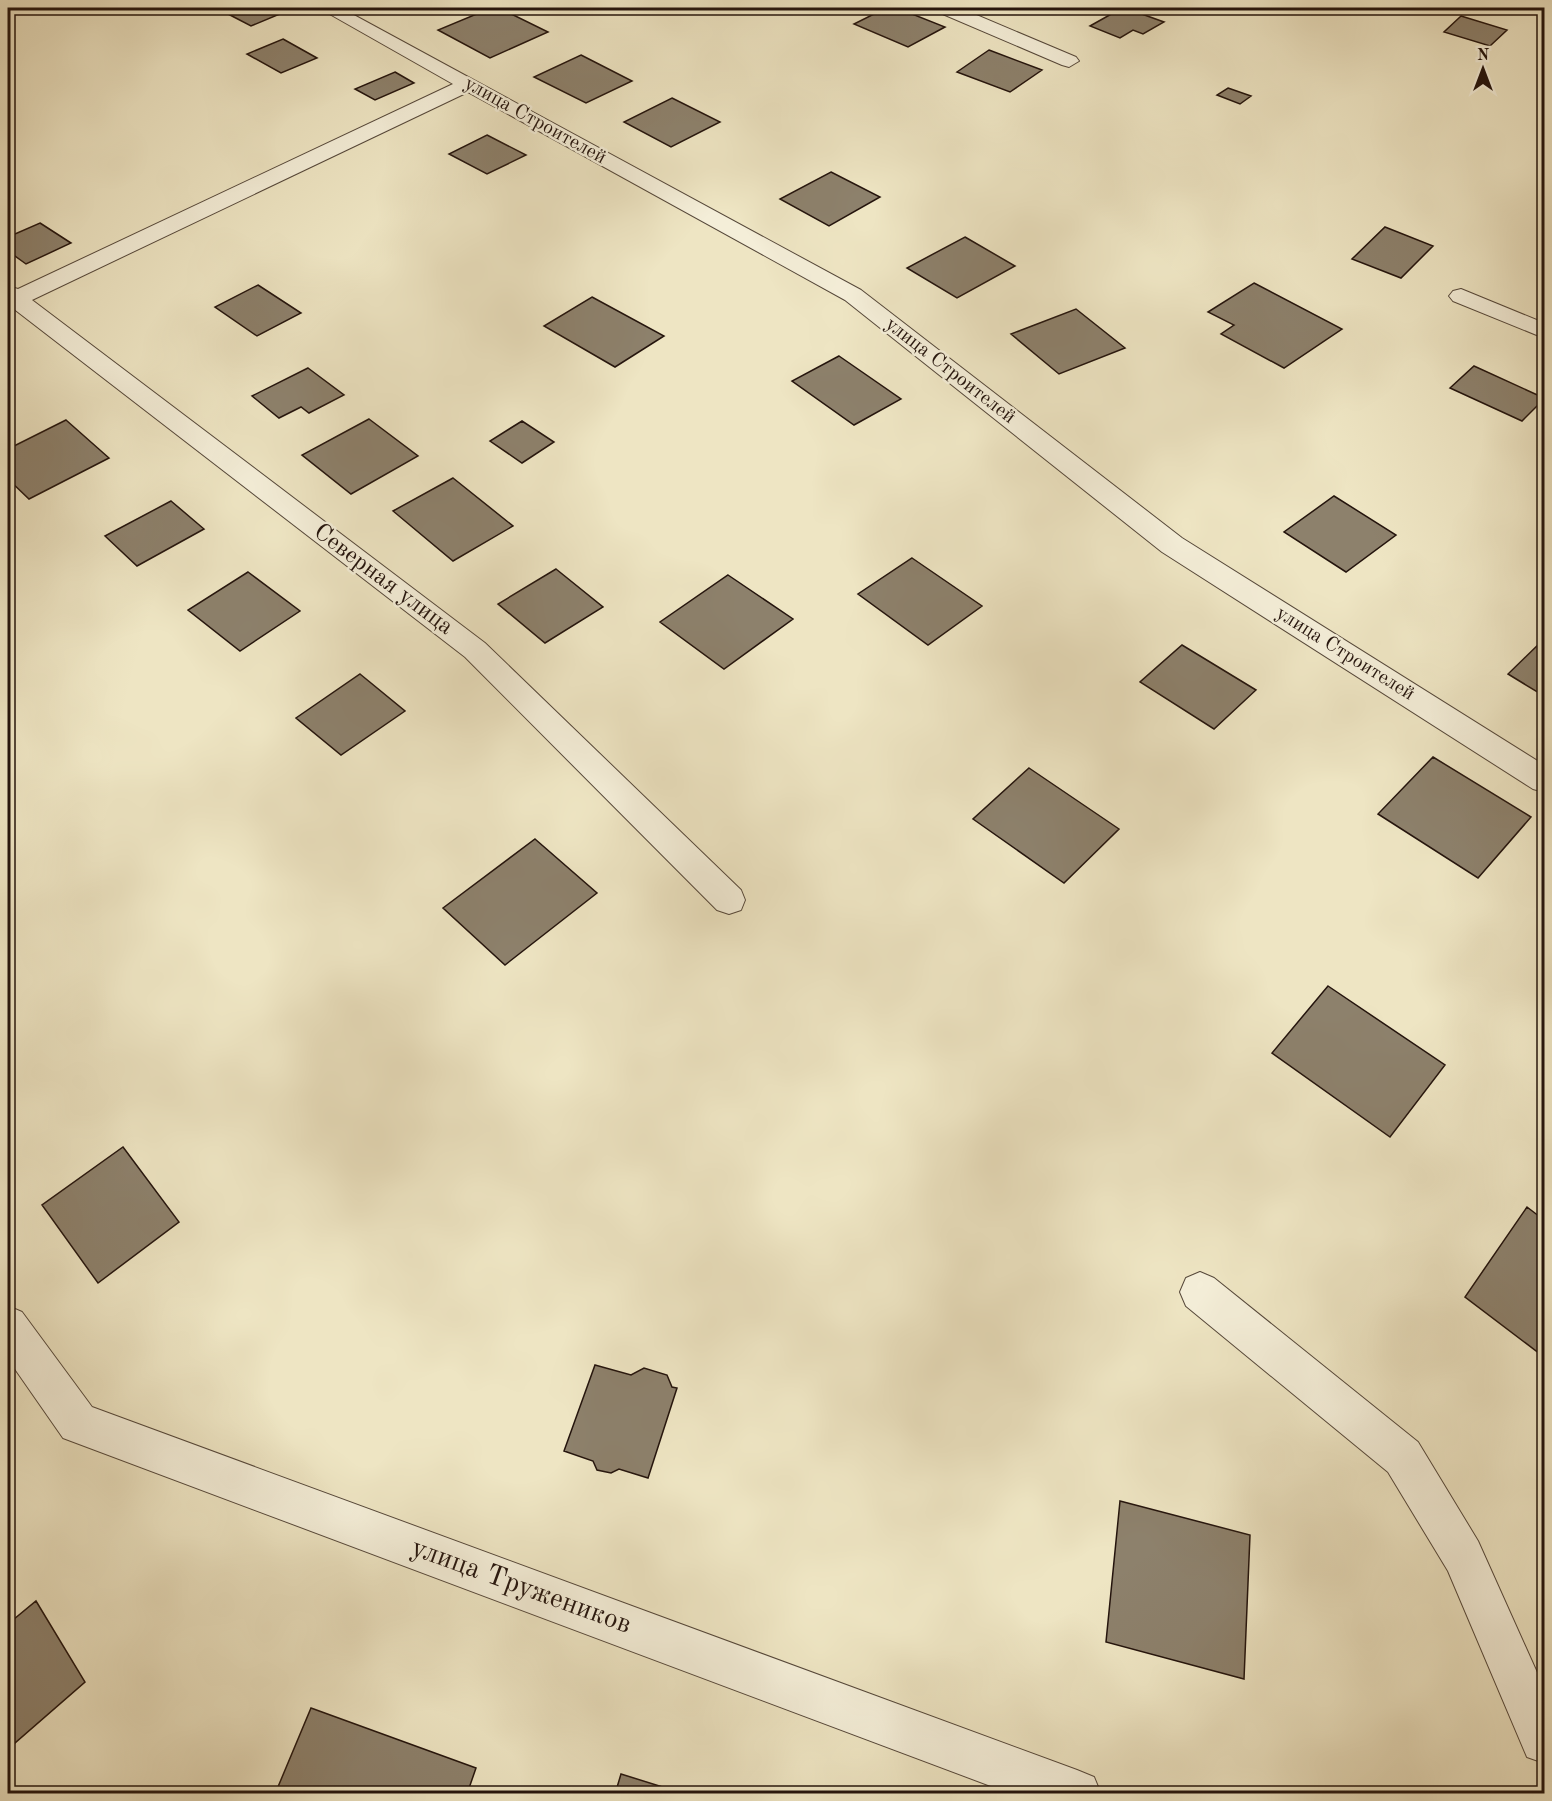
<svg xmlns="http://www.w3.org/2000/svg" width="1552" height="1801" font-family="'Old Standard TT',serif">
  <style>
    .building { fill: #8d816c; stroke: #24140d; stroke-width: 1.5 }
    .lines { fill: none; stroke-linecap: round; stroke-linejoin: round }
    .minor-casing { stroke: #56483a; stroke-width: 2 }
    .minor { fill: #f4eed8; fill-rule: evenodd }
    .labels { text-anchor: middle; dominant-baseline: central; stroke-width: 5; stroke-linejoin: round; paint-order: stroke }
    .far-street-label { font-size: 20px; fill: #24140d; stroke: #f4eed8 }
    .street-label { font-size: 24px; fill: #24140d; stroke: #f4eed8 }
    .near-street-label { font-size: 28px; fill: #24140d; stroke: #f4eed8 }
  </style>
  <rect width="100%" height="100%" fill="#eee5c3"/>
  <filter id="stains"><feTurbulence type="fractalNoise" baseFrequency=".00333" numOctaves="4"/><feColorMatrix values="0 0 0 0 .2 0 0 0 0 .09 0 0 0 0 .02 0 0 0 .5 -.17"/></filter>
  <radialGradient id="worn" r=".72"><stop offset=".6" stop-color="#630" stop-opacity="0"/><stop offset="1" stop-color="#630" stop-opacity=".3"/></radialGradient>
  <path class="building" d="M248,8H280L287,11L251,26L230,15Z
    M418,8H445L431,14Z
    M491,8H499L548,32L490,58L438,30Z
    M886,8H897L945,27L908,47L854,24Z
    M1122,8H1125L1164,22L1143,34L1133,30L1120,38L1090,26Z
    M1461,16L1507,30L1490,46L1444,32Z
    M283,39L317,58L281,73L247,54Z
    M989,50L1042,70L1010,92L957,72Z
    M581,55L632,81L586,103L534,77Z
    M395,72L414,83L375,100L355,89Z
    M1228,88L1251,96L1240,104L1217,95Z
    M672,98L720,122L671,147L624,122Z
    M487,135L526,155L487,174L449,154Z
    M831,172L880,197L829,226L780,199Z
    M40,223L71,243L26,264L8,251V237Z
    M1385,227L1433,246L1401,278L1352,259Z
    M965,237L1015,266L957,298L907,268Z
    M1254,283L1342,329L1284,368L1221,334L1234,325L1208,312Z
    M258,285L301,313L257,336L215,307Z
    M592,297L664,336L615,367L544,326Z
    M1076,309L1125,348L1059,374L1011,334Z
    M839,356L901,399L854,425L792,381Z
    M1474,366L1544,398V399L1522,421L1450,388Z
    M308,368L344,395L309,413L301,407L279,418L252,396Z
    M369,419L418,456L351,494L302,455Z
    M66,420L109,458L29,499L8,479V449Z
    M522,421L554,442L522,463L490,441Z
    M453,478L513,526L453,561L393,511Z
    M1334,496L1396,535L1346,572L1284,532Z
    M171,501L204,529L137,566L105,536Z
    M912,558L982,606L928,645L858,594Z
    M556,569L603,607L545,643L498,604Z
    M248,572L300,611L240,651L188,610Z
    M728,575L793,619L724,669L660,622Z
    M1544,639V696L1508,674Z
    M1182,645L1256,690L1214,729L1140,682Z
    M360,674L405,711L341,755L296,718Z
    M1433,757L1531,817L1478,878L1378,814Z
    M1029,768L1119,829L1064,883L973,819Z
    M535,839L597,893L505,965L443,908Z
    M1328,986L1445,1065L1390,1137L1272,1053Z
    M123,1147L179,1222L98,1283L42,1205Z
    M1527,1207L1544,1220V1357L1465,1297Z
    M595,1365L631,1375L644,1368L667,1375L672,1387L677,1388L648,1478L619,1469L611,1473L597,1470L593,1461L564,1451Z
    M1120,1501L1250,1535L1244,1679L1106,1642Z
    M36,1601L85,1682L8,1749V1624Z
    M311,1708L476,1768L467,1794H275Z
    M621,1774L685,1794H615Z"/>
  <g class="lines">
    <defs>
      <path id="minor" d="M319,8H341L861,290L1182,538L1544,765V792L1533,789L1162,552L845,300L468,92L32,300L485,643L741,890L745,900L741,910L729,914L717,910L465,657L14,309L8,310V286L18,289L453,84Z
        M936,8H960L1076,57L1079,61L1069,67L1062,65L938,12Z
        M1461,289L1544,323V338L1453,301L1449,296L1453,291Z
        M1200,1272L1214,1278L1418,1442L1478,1541L1544,1688V1763L1527,1757L1448,1571L1388,1472L1186,1306L1180,1292L1186,1278Z
        M8,1306L22,1312L92,1407L1077,1770L1094,1777L1101,1794H1012L63,1438L8,1359Z"/>
    </defs>
    <use href="#minor" class="minor-casing"/>
    <use href="#minor" class="minor"/>
  </g>
  <g class="labels">
    <g class="far-street-label">
      <text transform="translate(535 121) rotate(29)">улица Строителей</text>
      <text transform="translate(950 371) rotate(38)">улица Строителей</text>
      <text transform="translate(1345 654) rotate(32)">улица Строителей</text>
    </g>
    <g class="street-label">
      <text transform="translate(383 580) rotate(37)">Северная улица</text>
    </g>
    <g class="near-street-label">
      <text transform="translate(521 1587) rotate(20)">улица Тружеников</text>
    </g>
  </g>
  <rect width="1552" height="1801" fill="none" stroke="#eee5c3" stroke-width="30"/>
  <rect x="9" y="9" width="1534" height="1783" fill="none" stroke="#24140d" stroke-width="3"/>
  <rect x="15" y="15" width="1522" height="1771" fill="none" stroke="#24140d" stroke-width="1.5"/>
  <g transform="translate(1483 69)" stroke="#f4eed8" stroke-width="4.5" paint-order="stroke">
  <path d="M0-4.5L10 22L0 15L-10 22Z" fill="#24140d"/>
  <text y="-9" font-size="16" font-weight="bold" text-anchor="middle" fill="#24140d">N</text>
  </g>
  <rect width="100%" height="100%" filter="url(#stains)"/>
  <rect width="100%" height="100%" fill="url(#worn)"/>
</svg>
